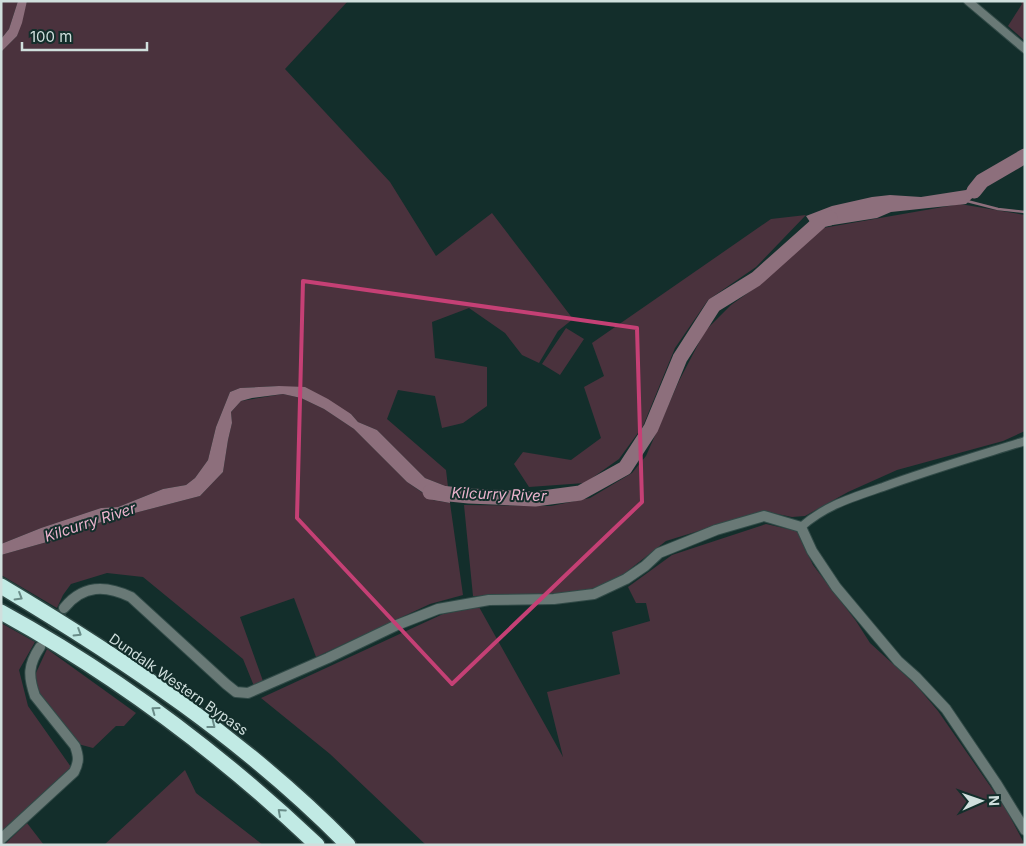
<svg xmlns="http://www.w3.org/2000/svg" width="1026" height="846" font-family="Inter,sans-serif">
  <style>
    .green { fill: #4a323d }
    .water { fill: #8d6f7c }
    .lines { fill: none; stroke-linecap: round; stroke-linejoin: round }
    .stream { stroke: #8d6f7c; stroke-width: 2.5 }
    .river { stroke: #8d6f7c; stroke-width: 15 }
    .tertiary-tunnel { stroke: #2f4946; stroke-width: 10; stroke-dasharray: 10 5; stroke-linecap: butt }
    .minor-casing { stroke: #314a47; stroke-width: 10 }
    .tertiary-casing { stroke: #314a47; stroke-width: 12 }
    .motorway-casing { stroke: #314a47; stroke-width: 18 }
    .minor { stroke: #697976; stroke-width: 8 }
    .tertiary { stroke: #697976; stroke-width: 10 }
    .motorway { stroke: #c1eae4; stroke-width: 15 }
    .oneway { stroke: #6a8c88 }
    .marked { fill: none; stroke: #c54075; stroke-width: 4; stroke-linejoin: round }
    .labels { text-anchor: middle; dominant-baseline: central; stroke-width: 4; stroke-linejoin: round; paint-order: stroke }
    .street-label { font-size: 14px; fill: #d0dfdd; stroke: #132e2b }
    .water-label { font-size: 15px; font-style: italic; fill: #ecb4ce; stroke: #132e2b }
  </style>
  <rect width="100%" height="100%" fill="#132e2b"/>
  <path class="green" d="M1,1H18L9,29L1,39Z
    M27,1H348L285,69L390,182L436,256L492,213L573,319L558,331L539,363L522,355L505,333L469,308L432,322L435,358L487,367V406L463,423L442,428L435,396L398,390L387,419L446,470L448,487L425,478L377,430L358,422L351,414L279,386L240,388L230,392L216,427L208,460L195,478L186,485L163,489L118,507L101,508L41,528L1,544V52L17,36Z
    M1020,1H1025V41L1008,26L1022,4Z
    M960,204L1025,215V431L1003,441L897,470L848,492L805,516L792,517L763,511L666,541L616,580L585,591L536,595L473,596L464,505L551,506L590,498L632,473L646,456L679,381L705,331L731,305L759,285L823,228Z
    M806,215L756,267L708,300L675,348L643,426L619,459L585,483L529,487L514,464L523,452L571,460L601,438L584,387L604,376L592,343L771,219Z
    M566,328L584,339L560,375L542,364Z
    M283,394L301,398L324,409L354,429L407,482L433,500L450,503L463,595L430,604L316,657L294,598L240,617L263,681L254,686L243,659L143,577L107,573L71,584L63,595L57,608L1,575V555L47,542L104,521L200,496L223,472L228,440L232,423L231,412L241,401Z
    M766,524L797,531L813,565L856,621L870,643L916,685L938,711L1006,809L1025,845H426L330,754L261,698L443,614L479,607L563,757L547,692L620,674L612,632L650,621L646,603H636L628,587L672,555Z
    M1,623L35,642L19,670L28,706L71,767L1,832Z
    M47,649L136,713L124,726H116L93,748L78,744L39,693L35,675Z
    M185,770L196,793L263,845H104Z
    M27,823L44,845H4Z"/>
  <path class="water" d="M18,1H27L22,23L17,36L1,52V39L9,29Z
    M985,175L989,182L966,204L891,212L877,218L814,228L806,216L832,206L872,197L890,195L921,197L966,190Z
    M279,386L305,387L328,399L351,414L358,422L377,430L425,478L448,487L450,503L434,500L407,482L354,429L324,409L301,398L283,394L252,398L241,401L231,412L232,423L228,440L223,472L200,496L104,521L47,542L1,555V544L41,528L101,508L118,507L163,489L186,485L195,478L208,460L216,427L230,392L240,388Z"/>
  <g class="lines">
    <path class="stream" d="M967,201L998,209L1025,212"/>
    <path class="river" d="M974,191L982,181L1025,156
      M430,492L469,496L535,499L580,493L625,468L651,428L680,358L714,305L756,279L822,220L830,218"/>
    <path class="tertiary-tunnel" d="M44,641L64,608"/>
    <defs>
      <path id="minor" d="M968,1L1025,49
        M801,527C826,505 851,498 883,487C929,470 977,456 1025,441"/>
      <path id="tertiary" d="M64,608C83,584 106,585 131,597L226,684L236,692L248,693L328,658L397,625L438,609L489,600L554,599L594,594L626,579L645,566L659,553L716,530L764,516L801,527L812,551L836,587L898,661L916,677L946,709L996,783L1025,830
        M1,839L74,772C79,762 79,757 75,746L35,696C28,676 28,665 40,647"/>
      <path id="motorway" d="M1,586C125,660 246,741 348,845
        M1,612C116,675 222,755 317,845"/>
    </defs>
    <use href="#minor" class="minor-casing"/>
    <use href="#tertiary" class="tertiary-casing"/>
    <use href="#motorway" class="motorway-casing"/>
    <use href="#minor" class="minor"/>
    <use href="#tertiary" class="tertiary"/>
    <use href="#motorway" class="motorway"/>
  </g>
  <defs><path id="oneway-chevron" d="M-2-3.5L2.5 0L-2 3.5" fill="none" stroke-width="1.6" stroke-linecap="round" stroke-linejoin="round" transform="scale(1.25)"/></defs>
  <g class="oneway">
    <use href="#oneway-chevron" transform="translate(19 597) rotate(31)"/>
    <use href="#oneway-chevron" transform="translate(78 633) rotate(32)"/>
    <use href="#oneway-chevron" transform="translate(155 710) rotate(-144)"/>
    <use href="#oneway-chevron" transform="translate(212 725) rotate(38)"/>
    <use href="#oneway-chevron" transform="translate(281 812) rotate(-138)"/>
  </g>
  <path class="marked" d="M303,281L637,328L642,502L452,684L297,518Z"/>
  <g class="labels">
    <g class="street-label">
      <text transform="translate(179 684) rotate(35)">Dundalk Western Bypass</text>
    </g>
    <g class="water-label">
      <text transform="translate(499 494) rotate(2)">Kilcurry River</text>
      <text transform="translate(90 522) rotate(-18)">Kilcurry River</text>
    </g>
  </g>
  <rect width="1026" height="846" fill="none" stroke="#d0dfdd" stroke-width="5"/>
  <g transform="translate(981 801) rotate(88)" stroke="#132e2b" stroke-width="4" paint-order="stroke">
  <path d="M0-4L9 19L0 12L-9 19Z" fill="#d0dfdd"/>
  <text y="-8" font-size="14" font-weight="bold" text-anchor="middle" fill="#d0dfdd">N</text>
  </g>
  <path d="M22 42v8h125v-8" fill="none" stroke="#d0dfdd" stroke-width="2.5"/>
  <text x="30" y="42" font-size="15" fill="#d0dfdd" stroke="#132e2b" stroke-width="4" paint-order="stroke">100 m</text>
</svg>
